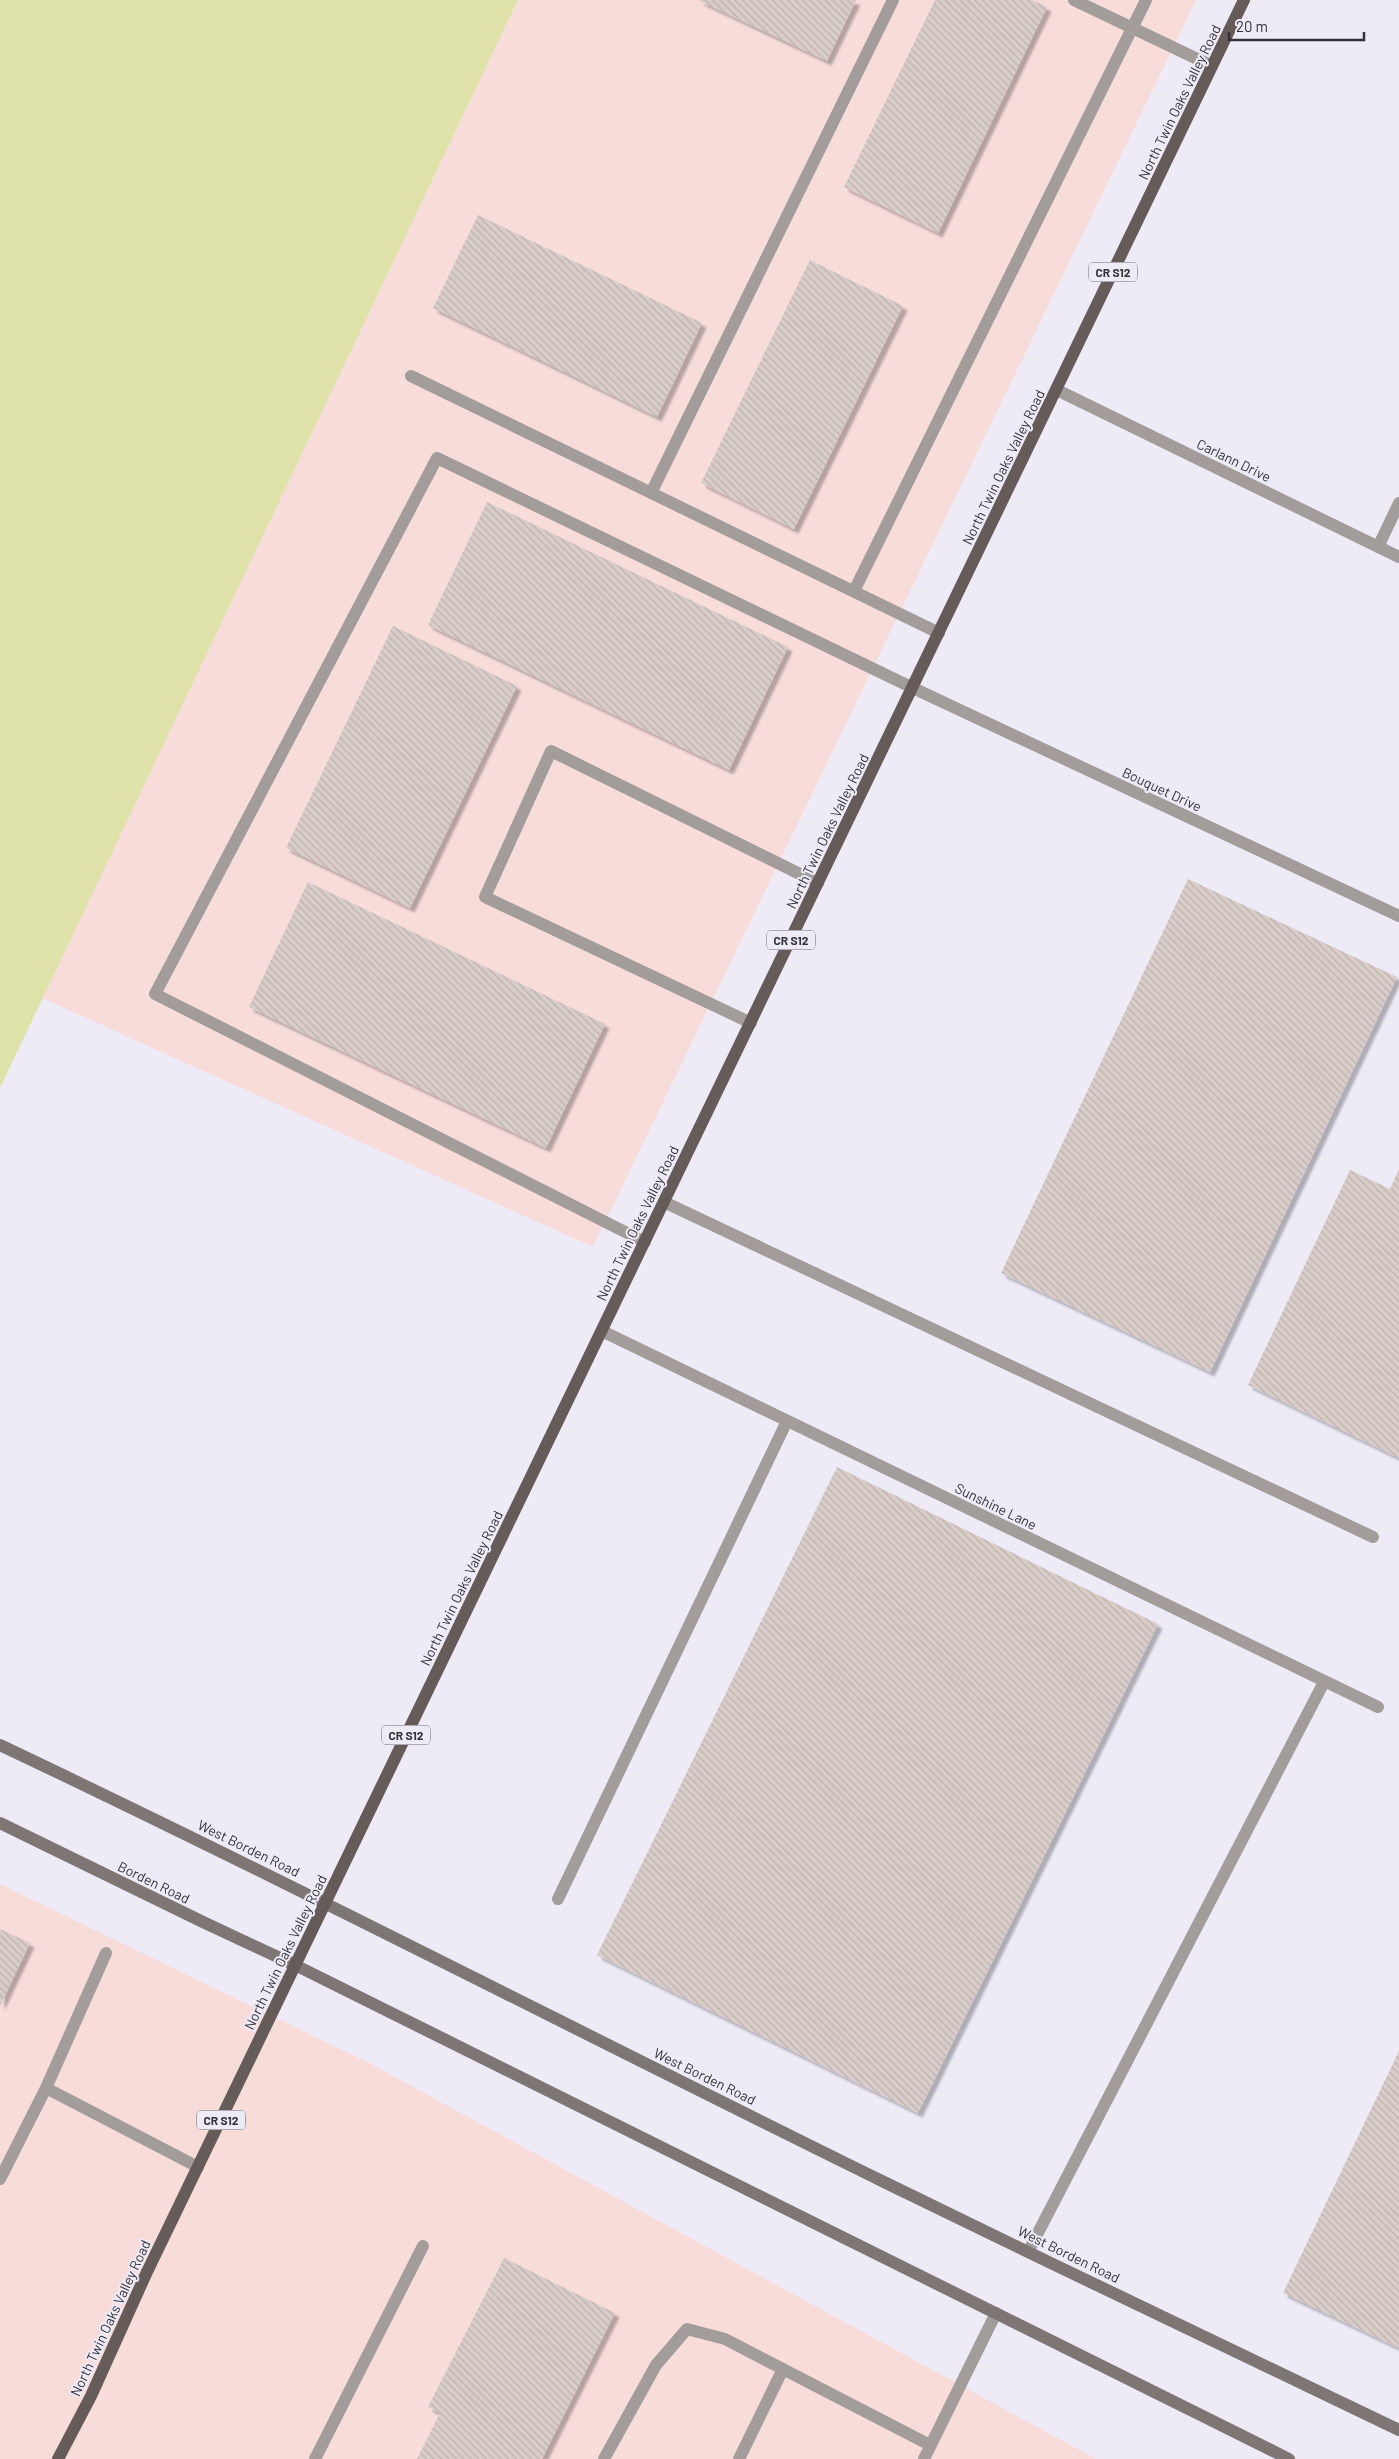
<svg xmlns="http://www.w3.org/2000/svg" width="1399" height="2459" font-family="Barlow,sans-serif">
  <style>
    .commercial { fill: #f7dcda }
    .grass { fill: #dfe3aa }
    .building { fill: url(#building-back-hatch); filter: url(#shadow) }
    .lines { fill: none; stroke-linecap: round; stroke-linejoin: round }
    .service { stroke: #a29d9b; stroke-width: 12 }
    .minor { stroke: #a29d9b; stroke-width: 12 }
    .secondary { stroke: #7e7674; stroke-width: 12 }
    .primary { stroke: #655b59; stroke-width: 12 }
    .labels { text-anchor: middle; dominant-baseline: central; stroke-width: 4; stroke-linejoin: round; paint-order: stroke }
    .shield { fill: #eeebf7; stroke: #6c6b71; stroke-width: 1 }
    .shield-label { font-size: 12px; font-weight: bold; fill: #353438 }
    .street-label { font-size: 14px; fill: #353438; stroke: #eeebf7 }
  </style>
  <defs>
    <pattern id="building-back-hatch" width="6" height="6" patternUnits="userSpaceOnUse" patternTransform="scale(1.25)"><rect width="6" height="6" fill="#d9cdc9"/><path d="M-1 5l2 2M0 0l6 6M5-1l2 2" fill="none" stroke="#bbb1ad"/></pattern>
    <filter id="shadow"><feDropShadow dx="4.5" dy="4.5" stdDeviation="1" flood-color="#0004"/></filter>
  </defs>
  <rect width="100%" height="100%" fill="#eeebf7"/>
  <path class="commercial" d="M518,0H1196L593,1247L42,998Z
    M0,1884L369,2063L1096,2459H0Z"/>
  <path class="grass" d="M0,0H518L0,1088Z"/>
  <path class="building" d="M698,0H856L827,61Z
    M935,0H1032L1047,7L938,233L844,187Z
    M478,215L702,323L657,417L433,308Z
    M810,260L903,306L794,529L701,483Z
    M487,502L788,647L729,770L428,625Z
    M393,626L517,686L410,908L286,848Z
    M1188,879L1397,977L1210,1372L1001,1273Z
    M308,882L605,1024L546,1148L249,1007Z
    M1399,1169V1458L1248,1385L1350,1170L1390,1189Z
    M837,1467L1158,1624L918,2113L597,1955Z
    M0,1929L30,1943L0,2006Z
    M1399,2051V2348L1283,2293Z
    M504,2258L615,2313L542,2459H417L440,2413L428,2407Z"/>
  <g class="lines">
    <path class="service" d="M1074,0L1212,66
      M411,376L939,633
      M651,493L893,0
      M854,591L1146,0
      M751,1023L485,897L551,751L818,883
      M664,1202L1373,1537
      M645,1242L155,994L437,458L913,688
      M558,1899L787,1421
      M46,2088L106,1953
      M0,2179L46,2088L198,2167
      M1028,2252L1324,1682
      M315,2459L423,2246
      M604,2459L656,2365L687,2329L725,2339L930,2445
      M739,2459L783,2369
      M924,2459L996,2313"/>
    <path class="minor" d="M1057,390L1399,557
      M1378,547L1399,503
      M913,688L1399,916
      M602,1331L1378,1707"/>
    <path class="secondary" d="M0,1745C297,1886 589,2037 884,2182C1055,2266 1227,2347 1399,2430
      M0,1823L203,1922L295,1965L1289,2459"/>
    <path class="primary" d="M58,2459L91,2396L146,2274L1244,0"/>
  </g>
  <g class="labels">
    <g class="shield">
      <rect x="1089" y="262.5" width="48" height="19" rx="4"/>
      <rect x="767" y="930.5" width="48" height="19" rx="4"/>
      <rect x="382" y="1725.5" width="48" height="19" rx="4"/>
      <rect x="197" y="2110.5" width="48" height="19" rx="4"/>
    </g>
    <g class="shield-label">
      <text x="1113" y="272">CR S12</text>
      <text x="791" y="940">CR S12</text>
      <text x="406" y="1735">CR S12</text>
      <text x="221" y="2120">CR S12</text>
    </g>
    <g class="street-label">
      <text transform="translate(1179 102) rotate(-64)">North Twin Oaks Valley Road</text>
      <text transform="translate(1234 460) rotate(26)">Carlann Drive</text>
      <text transform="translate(1003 467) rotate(-64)">North Twin Oaks Valley Road</text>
      <text transform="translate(1162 789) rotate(25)">Bouquet Drive</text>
      <text transform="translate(827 831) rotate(-64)">North Twin Oaks Valley Road</text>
      <text transform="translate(637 1223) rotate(-64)">North Twin Oaks Valley Road</text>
      <text transform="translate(996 1506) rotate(26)">Sunshine Lane</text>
      <text transform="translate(461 1588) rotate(-64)">North Twin Oaks Valley Road</text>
      <text transform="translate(249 1848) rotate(26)">West Borden Road</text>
      <text transform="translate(154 1882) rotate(26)">Borden Road</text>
      <text transform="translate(285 1952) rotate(-64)">North Twin Oaks Valley Road</text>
      <text transform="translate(705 2076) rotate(26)">West Borden Road</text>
      <text transform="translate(1069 2254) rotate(26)">West Borden Road</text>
      <text transform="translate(110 2318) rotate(-65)">North Twin Oaks Valley Road</text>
    </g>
  </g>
  <path d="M1229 32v8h135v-8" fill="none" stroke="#353438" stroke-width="2.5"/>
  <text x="1236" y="32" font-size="15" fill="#353438" stroke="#eeebf7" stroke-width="4" paint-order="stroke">20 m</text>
</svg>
